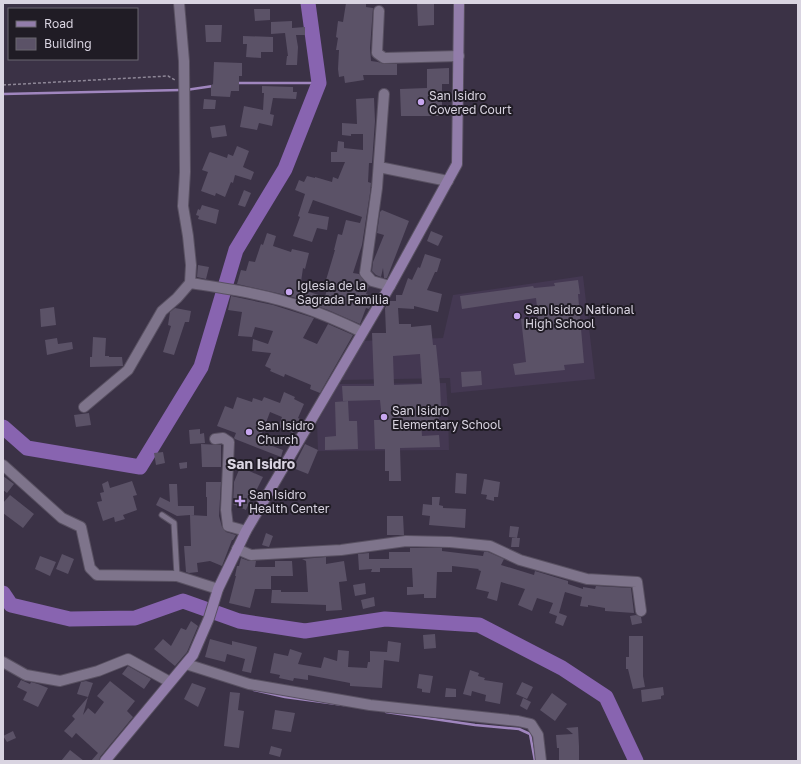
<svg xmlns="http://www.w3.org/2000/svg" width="801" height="764" font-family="'Golos Text',sans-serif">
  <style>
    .built { fill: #443852 }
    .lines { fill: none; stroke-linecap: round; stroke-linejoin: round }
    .stream { stroke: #a086bf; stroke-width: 2.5 }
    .river { stroke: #8864b0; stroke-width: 15 }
    .building { fill: #5b5267; fill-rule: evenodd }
    .service-casing { stroke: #595162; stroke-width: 7 }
    .minor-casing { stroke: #595162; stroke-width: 12 }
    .tertiary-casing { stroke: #595162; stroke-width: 12 }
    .secondary-casing { stroke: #595162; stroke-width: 12 }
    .path { stroke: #8e8797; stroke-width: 1.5; stroke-dasharray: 3 2; stroke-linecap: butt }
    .service { stroke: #7e748b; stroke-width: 5 }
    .minor { stroke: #7e748b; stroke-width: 10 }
    .tertiary { stroke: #7e748b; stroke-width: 10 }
    .secondary { stroke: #927daa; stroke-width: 10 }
    .poi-dot { fill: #c7a6ef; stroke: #201c25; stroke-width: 1.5 }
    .labels { text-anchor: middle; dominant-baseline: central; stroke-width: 4; stroke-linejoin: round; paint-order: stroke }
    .poi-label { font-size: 12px; fill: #d9d4e1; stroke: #201c25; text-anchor: start }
    .quarter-label { font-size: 14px; font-weight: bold; fill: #d9d4e1; stroke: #201c25 }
  </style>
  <rect width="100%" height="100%" fill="#3b3246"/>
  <path class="built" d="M583,276L595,379L451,393L450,378L341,380L360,341L443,338L453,295Z
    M446,383L448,412L449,450L318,451L317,423L338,384Z"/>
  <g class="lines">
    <path class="stream" d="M236,83H319
      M186,90L213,86
      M3,94L181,90
      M254,690L285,697L344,705
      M386,712L475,725L519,729L530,734L535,761"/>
    <path class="river" d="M3,427L27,448L140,467L201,367L236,250L285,169L319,83L308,3
      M3,593L11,605L70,619L135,618L183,601L239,621L305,631L385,619L479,625L562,668L606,697L636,761"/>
  </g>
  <path class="building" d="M346,3H366V7L373,8L370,48L371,61L378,62L384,64H397V75H363L364,80L345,83L344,76L339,77L338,69L339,50H336L338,38L336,37L338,21L343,22Z
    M417,3H434V25L418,26Z
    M254,9H270V20L255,21Z
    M292,21V28L305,27V35H296L298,47L297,65H286L287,56H288L285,33L271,34V22Z
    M205,25H222L221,42H206Z
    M243,36L273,37V52H261V58L246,57L247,44H243Z
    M214,62L242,63V76H239V91H231L230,97L211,96V85H213Z
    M449,68V84H442V116H401L400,89L427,88V69Z
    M262,86L293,87V92H297L296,99L273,98L270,114L274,115L272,126L259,123L257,130L240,127L244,106L263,110L264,93H262Z
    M374,98L375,121L372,163H369L368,182L371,183L370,193L362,245L353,273L359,274L369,286L366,294L375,297L369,309L366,308L360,324L328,310L290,296L237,284L241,270L246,271L249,261L255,262L261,244L263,245L267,233L276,236L273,246L291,252L292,249L309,253L305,269L303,268L300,289L325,297L329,281L326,280L335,250H334L338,234L342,235L346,220L360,223L362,217L313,200L308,213L329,217L327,230L317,228L312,242L293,236L300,217L298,216L305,194L295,190L299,180L304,182L307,176L315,178V177L332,182L333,177L338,179L345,162H331V152H337L338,141L344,142V148L363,150V134H351V136L342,135V123L357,124L356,99Z
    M204,99L216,100L215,109H203Z
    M225,125L227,136L212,138L210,127Z
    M237,146L249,151L243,167L254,172L251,180L235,175L233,183L231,182L225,197L216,193L215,196L201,191L208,172L202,170L209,153L210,152L227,158L228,154L233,156Z
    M244,190L251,193L245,207L238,205Z
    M202,205L219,210L216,224L198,219L199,216L196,215L198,209L200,210Z
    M382,210L409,221L387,278H384L383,268L381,277L376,275L372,271L373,262L384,235L377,233L380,212Z
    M431,231L443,236L438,246L427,241Z
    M425,254L441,259L437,272H435L427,290L442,294L438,312L414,306V309L398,308L399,324H411V327L431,325L433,345H436L440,384L441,408H438L439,421L421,422L422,436L439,435L440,447L400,448L401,481H389V471H385V449H375L374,420H382L380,400L343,401L342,386H374L372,333H386L385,308L389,301H396V295H402L408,278L412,280L418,267L420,268ZM420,354L422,384L394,385L393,356Z
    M198,265L209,267L206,279L197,277Z
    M578,280L580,294H578L584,363L564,365L565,370L515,375L513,364L526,362L521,319L538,317L536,298L462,309L460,296L533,286L534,288L555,286L554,283Z
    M231,296L273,305L314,318L303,338L317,344L328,324L353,335L320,393L310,389L311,385L285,374L284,377L270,371L271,369L265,366L271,353L252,351L253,339L268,344L273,331L255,327L252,337L238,336L242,312L228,310Z
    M54,307L56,325L41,327L40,309Z
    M175,308L191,311L189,322H185L174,355L163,352L171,326L168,325L170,312Z
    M93,337L106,338L105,356H109V357H122L123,366L90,367V357H92Z
    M57,338L58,344L72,342L73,349L47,355L45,340Z
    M481,371L482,385L462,387L461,372Z
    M284,392L295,397L294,399L304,404L298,418L300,419L293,433L278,427L282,417L270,412L259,441L283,450L281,457L235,439L234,438L236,433L217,426L225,406L233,409L237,397L252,402L253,398L262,401L264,397L280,403Z
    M348,401L349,421H357L358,449L325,450V437L336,436L335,402Z
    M89,413L91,425L76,427L74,415Z
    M200,429V434L204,433L205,443L190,444L189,430Z
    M201,444L221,445V467H202Z
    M305,444L318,450L308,474L293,468Z
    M163,452L165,463L156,465L154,453Z
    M187,462V468L180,469L179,463Z
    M241,465L248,468L247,470L263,477L255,493L254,492L246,510L233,504L234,482Z
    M456,473L467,474L466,494L455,493Z
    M3,476L14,484L7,493L3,490Z
    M484,479L500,482L498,497H494V501L486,499L487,495L481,494Z
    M108,481L110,488L132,481L137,495L133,496L137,510L123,515L125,519L115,522L114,517L103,521L97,502L102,501L100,493L104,492L102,484Z
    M206,482H221L219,516L222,527L226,532L236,535L233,540H232L222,566L210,561L197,563L198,572L189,573L186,572L184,546H191L190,515L177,516L156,505L160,497L170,502L169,484H177L178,506H194V515H190L207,516V497H206Z
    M10,495L34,514L23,528L3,513V503Z
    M432,497H440L439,505L443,506V508L466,509L465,528L429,525L430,516L422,515L423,504L432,505Z
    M387,516H403L404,535H387Z
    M510,526L519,527L517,538L509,537Z
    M266,533L273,536L269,547L262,545Z
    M512,538H520L519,547H511Z
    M410,548H442V551L483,556L484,552H488L504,559L501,565L534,575L535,571L568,581V584L583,589V587L595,589L596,586L631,588L634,613L605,611V608L588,605V607L580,606L582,597L565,592L559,613L567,616L563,626L555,623L557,616L549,613L553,603L537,598L532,611L518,605L525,589L501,582L497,601L487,598L489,592L476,589L481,571L478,570L479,569L452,566V572H437L436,598H424V594L407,595V587H413L412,568H380V572H371L372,569L359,570L358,554L369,553V559H389V552H410Z
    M62,554L74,559L68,574L56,569Z
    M40,556L56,562L50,576L35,569Z
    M326,557V564L344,561L347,581L339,582L342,610L326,611V605L271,603L272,590H281V592H308L306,561L302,559Z
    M241,558L249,561H256L255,567H275V561H292L293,576H271V589H255L250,608L229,603L236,576H235L237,566H239Z
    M365,583L366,594L355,596L353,585Z
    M374,597L375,606L363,609L361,600Z
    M636,615L641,617L642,623L632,625L630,616Z
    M191,621L198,626L187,652L175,666L154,649L163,639L171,646L181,628L186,630Z
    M435,634L436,648L424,649L423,635Z
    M629,636H643V676L645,687L633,689L628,669H626V657H629Z
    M210,639L232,645V641L257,647L251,673L242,671L245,659L227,654L225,662L205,657Z
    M388,641L401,643L399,662L384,660L382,688L350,686V683L308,675V680L294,678L293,681L279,678L280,675L270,673L274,653L288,656L290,649L302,653L298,664L321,668L324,657L337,661L338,650L349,651L348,667L367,668L368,662H370V651L387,652Z
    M128,666L151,679L144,689L122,674Z
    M470,670L479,673L478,676L485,678L484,680L503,683L500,704L485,701L486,695L472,691L471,696L463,694Z
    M419,674L433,676L430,693L422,692V689L417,688Z
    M21,680L30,684L31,682L38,684L48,688L38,707L23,700L27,692L17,687Z
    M86,681L93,683L88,697L77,694L81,682Z
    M110,681L135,701L127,711L133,717L100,757L99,761H91L98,753L76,733L72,738L64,731L75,719L72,716L88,697L83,715L88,708L95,714L104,702L97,696Z
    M522,682L533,687L527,699L516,694Z
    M192,683L206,688L198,707L184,699Z
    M663,687L664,695L661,696V699L642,702L641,690Z
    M446,688L456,689V697H445Z
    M230,692L240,693L238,710L244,711L239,748L224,746Z
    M552,693L567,704L555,721L540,710Z
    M523,698L531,702L527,710L520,706Z
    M275,710L295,713L291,732L272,729Z
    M578,727L579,746V761H559V748H557L556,735L573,734L566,728Z
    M13,731L16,738L7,742L3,736Z
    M271,746L282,749L280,757L269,754Z
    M70,750L84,761H61Z"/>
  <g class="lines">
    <defs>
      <path id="service" d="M162,515L174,523L177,576"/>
      <path id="minor" d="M379,11L377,53L384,58L459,56
        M384,94L377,188L365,273L372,281L390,286
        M379,167L448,181
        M190,283C228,289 266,294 302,307C323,314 343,323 362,332
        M84,407L128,370L162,311L177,298L190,283L191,265L188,236L183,206L185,172L184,61L179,3
        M215,439L223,438L229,442L226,510L228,526L246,531
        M3,465L62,518L81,527L90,568L97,575L177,576L218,589
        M237,549L251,555L341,550L406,541L450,542L490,546L520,560L587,579L637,582L641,611
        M3,662L26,675L60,681L98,671L128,659L170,682"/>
      <path id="tertiary" d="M186,664L249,684L370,705L518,721L531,724L538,735L541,761"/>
      <path id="secondary" d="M105,761L193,655L209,618L218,589L246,531L390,286L457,164L459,3"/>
    </defs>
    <use href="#service" class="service-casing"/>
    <use href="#minor" class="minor-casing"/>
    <use href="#tertiary" class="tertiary-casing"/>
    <use href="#secondary" class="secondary-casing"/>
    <path class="path" d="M3,85L168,76L175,80"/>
    <use href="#service" class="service"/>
    <use href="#minor" class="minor"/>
    <use href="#tertiary" class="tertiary"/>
    <use href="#secondary" class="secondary"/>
  </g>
  <g class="poi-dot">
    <circle cx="421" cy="102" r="4"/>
    <circle cx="289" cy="292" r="4"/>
    <circle cx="517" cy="316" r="4"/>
    <circle cx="384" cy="417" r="4"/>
    <circle cx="249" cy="432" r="4"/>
    <path d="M238 495h4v4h4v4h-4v4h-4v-4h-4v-4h4z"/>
  </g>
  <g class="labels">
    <g class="poi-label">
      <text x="429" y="95">San Isidro<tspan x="429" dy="14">Covered Court</tspan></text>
      <text x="297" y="285">Iglesia de la<tspan x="297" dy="14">Sagrada Familia</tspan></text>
      <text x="525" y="309">San Isidro National<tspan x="525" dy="14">High School</tspan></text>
      <text x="392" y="410">San Isidro<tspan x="392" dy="14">Elementary School</tspan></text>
      <text x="257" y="425">San Isidro<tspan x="257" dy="14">Church</tspan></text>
      <text x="249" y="494">San Isidro<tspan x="249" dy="14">Health Center</tspan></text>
    </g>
    <g class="quarter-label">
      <text x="261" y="463">San Isidro</text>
    </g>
  </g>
  <rect width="801" height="764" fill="none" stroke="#d9d4e1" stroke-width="8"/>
  <rect x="8" y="8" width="130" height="52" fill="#201c25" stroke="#6a6670"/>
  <rect x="16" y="21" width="20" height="6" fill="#927daa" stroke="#6a6670"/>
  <text x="44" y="28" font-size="12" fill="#d9d4e1">Road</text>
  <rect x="16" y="38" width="20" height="12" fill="#5b5267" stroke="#6a6670"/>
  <text x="44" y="48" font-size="12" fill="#d9d4e1">Building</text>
</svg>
